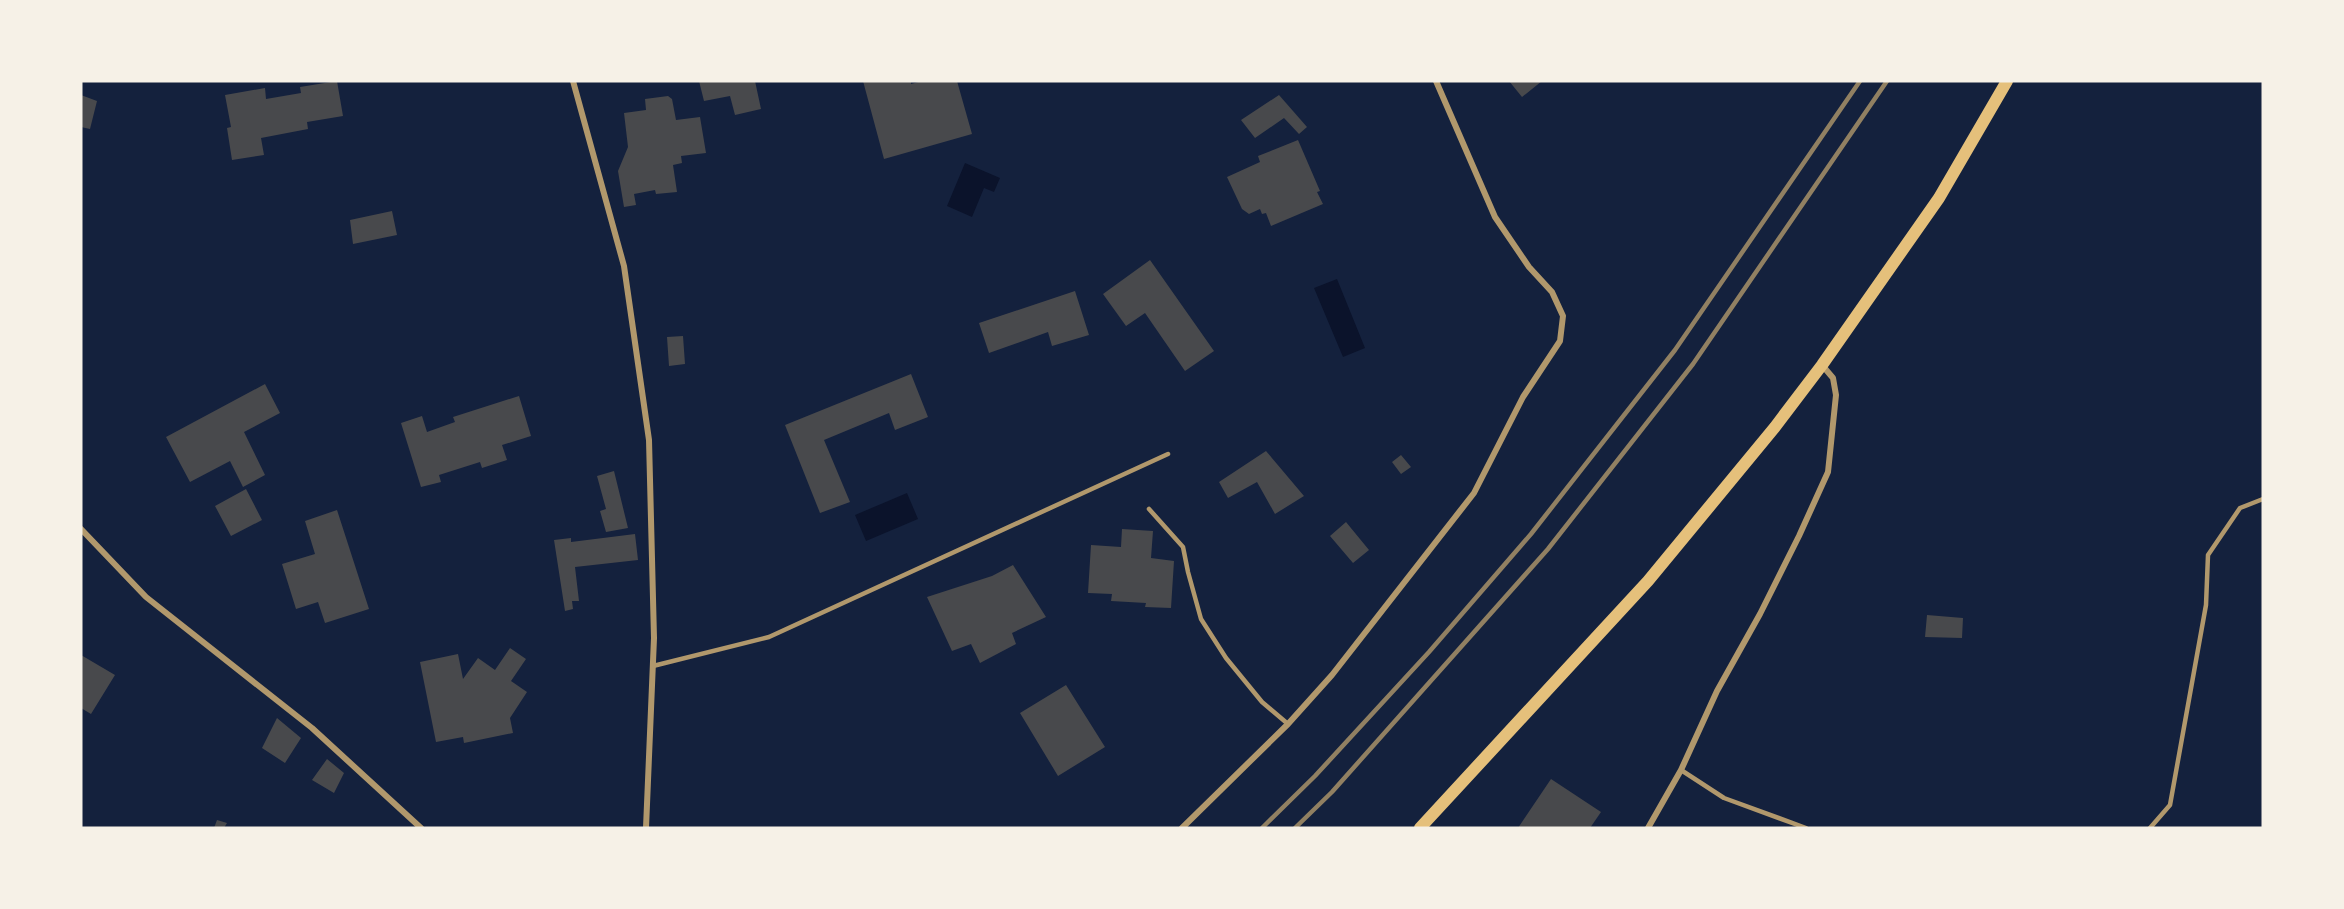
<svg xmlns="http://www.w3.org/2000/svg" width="2344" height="909" font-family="'Titillium Web',sans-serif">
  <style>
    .water { fill: #0b132b }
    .building { fill: #48494c }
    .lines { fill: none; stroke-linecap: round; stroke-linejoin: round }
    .service { stroke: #b1986c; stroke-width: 4.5 }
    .minor { stroke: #b1986c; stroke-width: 6 }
    .secondary { stroke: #e5c07b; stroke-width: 12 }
    .rail { stroke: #918062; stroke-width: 4.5 }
  </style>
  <rect width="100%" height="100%" fill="#14213d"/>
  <path class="water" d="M965,163L1000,178L994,192L984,188L972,217L947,206Z
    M1337,279L1365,348L1343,357L1314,288Z
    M907,493L918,519L866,541L855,515Z"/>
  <path class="building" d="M337,81L343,116L307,122L308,129L261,138L264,155L232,160L227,128L231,127L225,95L265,88L266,99L301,93L300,87Z
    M699,81H755L761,109L735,115L730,96L704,101Z
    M863,81H911V84L922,81H957L972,134L884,159Z
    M1509,81H1542L1522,97Z
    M81,95L97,101L90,129L81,127Z
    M1279,95L1307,127L1299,134L1284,118L1255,138L1241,120Z
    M668,96L672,99L676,120L700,117L706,153L681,156L682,163L673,165L677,192L656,194L655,190L634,194L636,205L624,207L618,171L628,147L624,113L646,110L645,99Z
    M1298,140L1320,191L1317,192L1323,204L1271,226L1266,213L1262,214L1260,209L1249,214L1242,209L1227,177L1260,162L1258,156Z
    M392,211L397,235L353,244L350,220Z
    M1150,260L1214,351L1185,371L1145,313L1126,326L1103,294Z
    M1075,291L1089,335L1052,346L1048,332L989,353L979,323Z
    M683,336L685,364L669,366L667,337Z
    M911,374L928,417L895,430L889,413L824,440L850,502L820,513L785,425Z
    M265,384L280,413L244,432L265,475L243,487L230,461L190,482L166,437Z
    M519,396L531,436L502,445L507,460L482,468L480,462L439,475L441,482L421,487L401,423L422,416L427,432L455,422L453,417Z
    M1266,451L1304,496L1275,514L1257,482L1228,498L1219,482Z
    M1401,455L1411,467L1401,474L1392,462Z
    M614,471L628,528L606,532L600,511L606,509L597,476Z
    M246,489L262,520L231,536L215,506Z
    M337,510L369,609L325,623L318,602L296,609L282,564L315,554L305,521Z
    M1346,522L1369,550L1353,563L1330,536Z
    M1122,529L1153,531L1151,558L1174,561L1171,608L1145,607L1146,603L1111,601L1112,594L1088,593L1091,545L1121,547Z
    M635,534L638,560L575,567L579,601H572L573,609L565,611L554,540L571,538V542Z
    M1013,565L1046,617L1012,633L1016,644L980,663L971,644L952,651L927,597L992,576Z
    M1927,615L1963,618L1962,638L1925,637Z
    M510,648L526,659L511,681L527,692L510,718L513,733L464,743L463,737L436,742L420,662L458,654L463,679L478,658L495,670Z
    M81,655L115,675L91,714L81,708Z
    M1066,685L1105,747L1058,776L1020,713Z
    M277,718L301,738L285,763L262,748Z
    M327,759L344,773L334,793L312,780Z
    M1551,779L1601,812L1590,828H1518Z
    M217,820L227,823L224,828H214Z"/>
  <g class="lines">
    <path class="service" d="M1149,509L1183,547L1188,572L1201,619L1226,658L1262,702L1288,724
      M653,666L769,637L1168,454
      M1681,770L1724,798L1806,828
      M2150,828L2170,805L2206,605L2208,555L2240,508L2263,499"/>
    <path class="minor" d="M573,81L624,266L649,440L654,638L646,828
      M81,529L146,597L312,728L421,828
      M1182,828L1288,724L1332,675L1474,493L1523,397L1560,341L1563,316L1552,292L1529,267L1495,217L1436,81
      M1648,828L1681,770L1717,691L1760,614L1799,536L1828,472L1836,395L1833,378L1822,365"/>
    <path class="secondary" d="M1420,828L1648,581L1775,427L1822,365L1939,198L2007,81"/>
    <path class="rail" d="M1262,828L1315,776L1429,652L1531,534L1675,350L1860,81
      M1295,828L1332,792L1548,549L1693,364L1887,81"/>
  </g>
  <rect width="2344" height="909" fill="none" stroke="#f6f1e7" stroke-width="165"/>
</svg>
